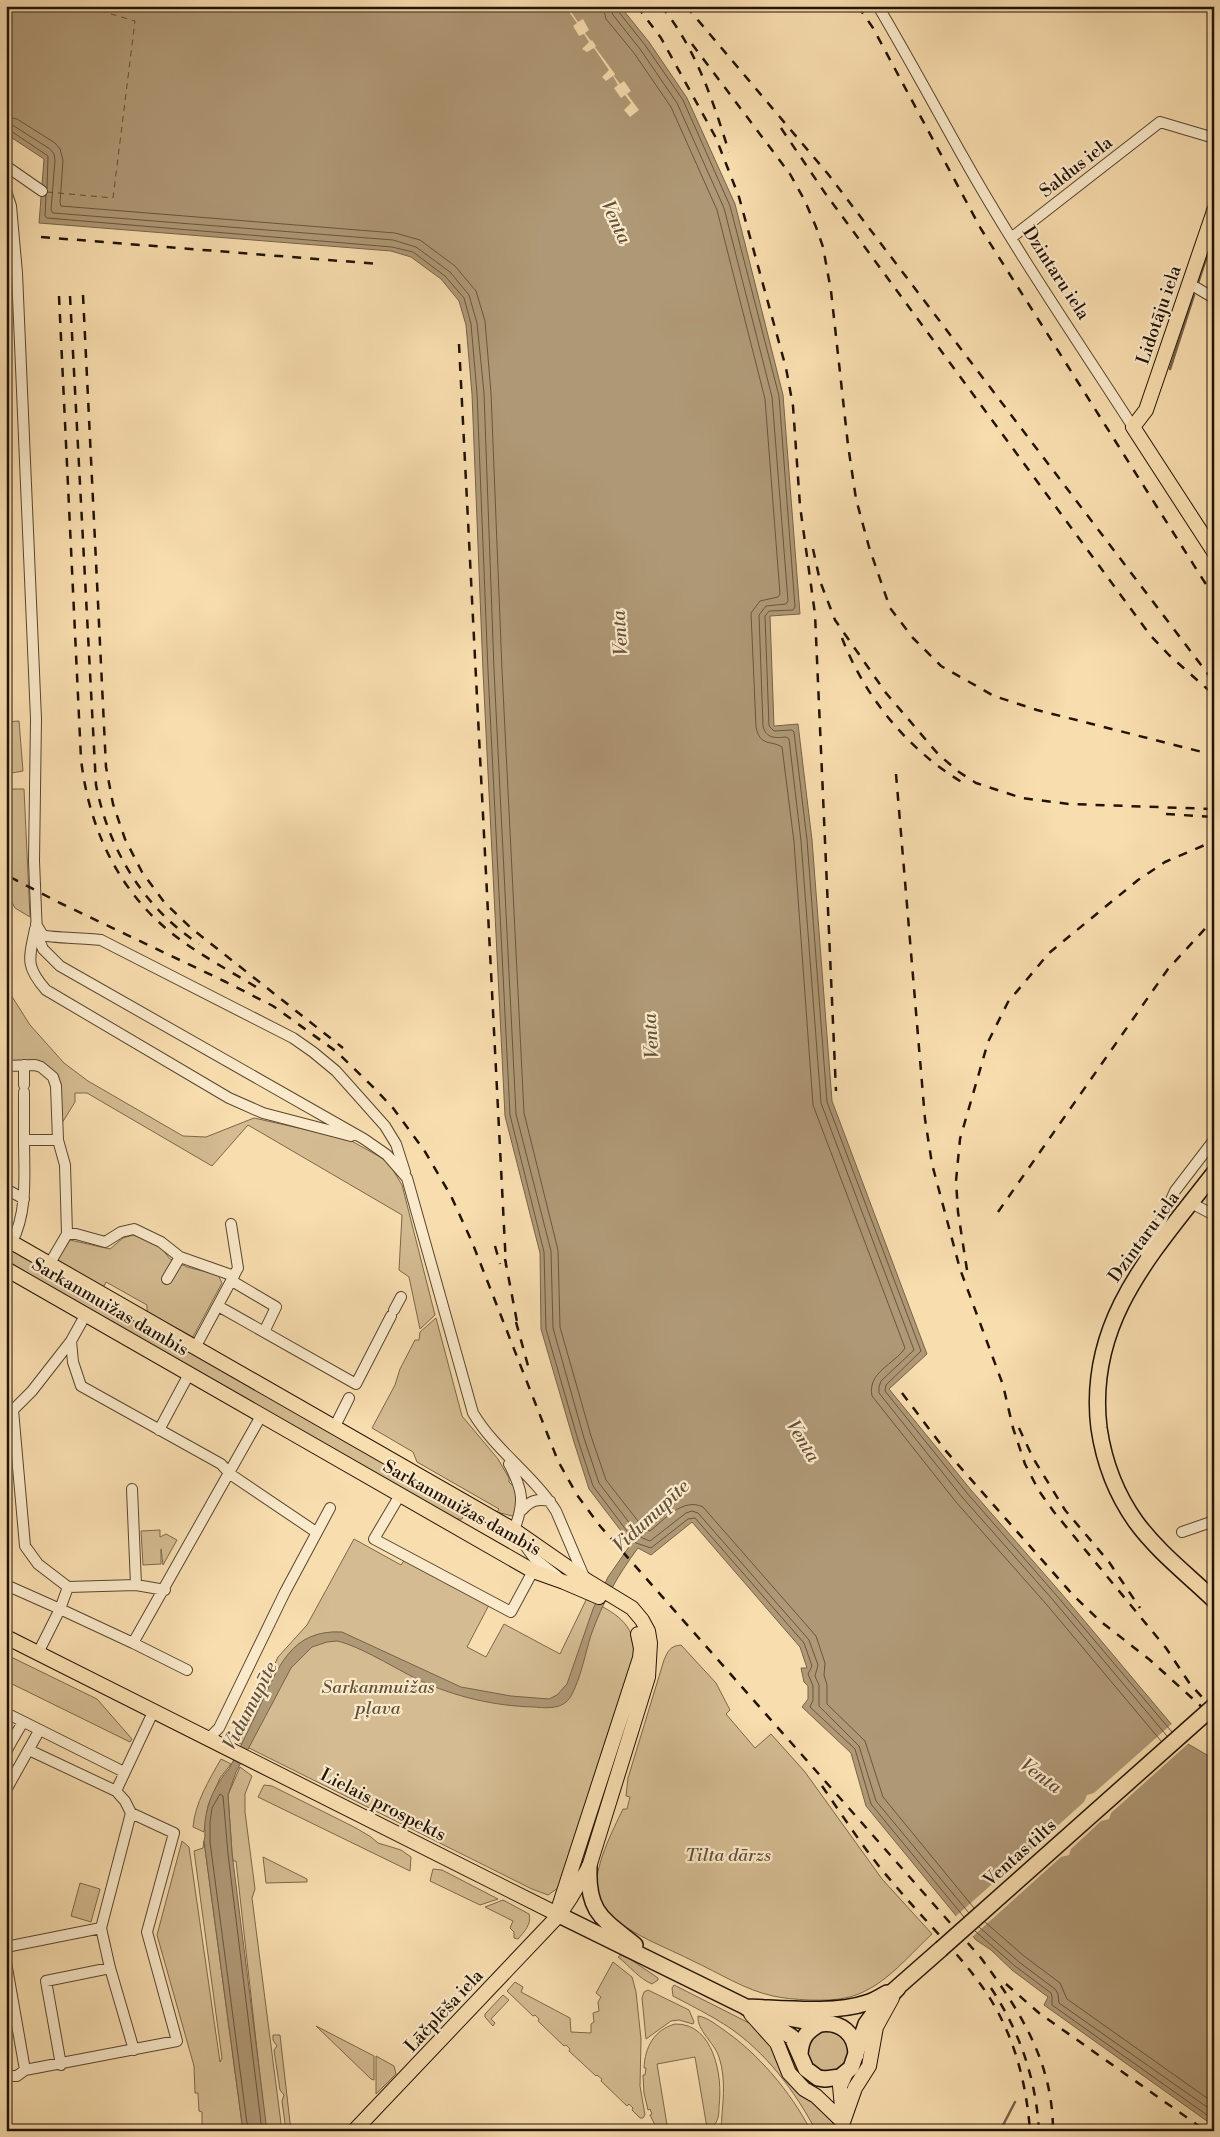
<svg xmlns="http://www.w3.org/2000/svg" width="1220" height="2137" font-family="'Libre Bodoni',serif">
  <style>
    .green { fill: #d4bb91; stroke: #7b674c }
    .water { fill: #af9875; stroke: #776349 }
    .pier { fill: #f8ddae }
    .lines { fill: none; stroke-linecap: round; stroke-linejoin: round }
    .shore { stroke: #68563e; stroke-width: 1 }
    .stream { stroke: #776349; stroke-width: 2.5 }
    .ferry { stroke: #614f38; stroke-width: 1; stroke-dasharray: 6 5; stroke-linecap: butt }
    .minor-casing { stroke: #584630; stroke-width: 12 }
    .major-casing { stroke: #221306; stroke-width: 16 }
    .highway-casing { stroke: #221306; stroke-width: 18 }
    .minor { stroke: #fae9ca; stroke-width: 10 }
    .major { stroke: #f8ddae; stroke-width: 14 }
    .highway { stroke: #f8ddae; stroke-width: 15 }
    .rail { stroke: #221306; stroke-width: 2.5; stroke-dasharray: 9 9; stroke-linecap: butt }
    .highway-bridge-casing { stroke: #221306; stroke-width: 18; stroke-linecap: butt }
    .highway-bridge { stroke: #f8ddae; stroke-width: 15 }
    .labels { text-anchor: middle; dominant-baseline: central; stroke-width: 4.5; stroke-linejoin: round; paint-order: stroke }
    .street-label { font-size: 18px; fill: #221306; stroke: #fae9ca }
    .park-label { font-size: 18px; font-style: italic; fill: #604e37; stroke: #fae9ca }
    .water-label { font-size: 19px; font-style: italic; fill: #614f38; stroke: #fae9ca }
  </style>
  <rect width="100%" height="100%" fill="#f8ddae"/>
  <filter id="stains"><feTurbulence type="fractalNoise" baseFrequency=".004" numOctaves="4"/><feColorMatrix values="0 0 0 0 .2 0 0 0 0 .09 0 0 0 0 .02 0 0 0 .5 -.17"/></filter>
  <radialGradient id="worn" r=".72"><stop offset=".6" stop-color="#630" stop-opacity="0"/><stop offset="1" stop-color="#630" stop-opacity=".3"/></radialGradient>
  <path class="green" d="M19,721L23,771L6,774V722Z
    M6,789H24L30,917L15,908L6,892Z
    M6,987L30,1025L64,1063L88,1081L183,1136L206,1137L254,1118L348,1139L382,1158L390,1165L402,1185L435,1315L420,1329L409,1277L399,1270L402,1215L248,1125L212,1166L87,1093H75V1102L62,1123L58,1076L6,1062Z
    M133,1235L159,1245L170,1259L187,1267L218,1275L222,1283L193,1337L147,1312V1305L106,1282L103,1288L56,1261L70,1240L110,1249L123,1238Z
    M6,1244L466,1508L462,1519H454L6,1265Z
    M436,1318L462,1416L498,1459L509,1478V1482L512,1485L513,1482L516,1489V1513L512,1516L497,1512L499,1509L417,1462L413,1452L372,1428L395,1385L400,1369L415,1340H419L420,1332Z
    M160,1530V1537L166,1534L177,1540L163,1565L161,1549V1564L143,1565L141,1531Z
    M354,1539L401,1565L405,1559L489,1605L467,1647L486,1657L504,1624L560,1654L587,1598C615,1614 635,1621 635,1657L558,1888L548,1895L532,1889L239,1743L278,1657L307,1625Z
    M681,1645L716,1683L730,1710L726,1714L755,1748L771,1734L805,1772L882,1879L932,1934C906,1958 881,1991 845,1998C828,2002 791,2000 773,1996C745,1990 719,1973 693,1961C668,1948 631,1935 610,1915C605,1909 599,1899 597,1892C593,1868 613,1830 623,1809H627L630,1797L626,1796L628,1778L664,1660C668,1651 670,1646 681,1645Z
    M9,1656L97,1699L132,1739L130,1742L6,1681V1657Z
    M221,1759L231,1764L220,1778L208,1806L204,1832L193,1827C195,1803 209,1780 221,1759Z
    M240,1767L252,1776L245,1794V1812L255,1889L252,1898L282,2131H266L236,1861H233L232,1853L228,1795Z
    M264,1785L272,1786L356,1828L371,1837L378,1843L401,1850L411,1857L410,1871L258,1797Z
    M182,1841L189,1847L220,2062L222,2058L194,1851L203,1848L204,1841L243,2131L202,2130V2112L199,2111L198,2093H195L194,2066L157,1935Z
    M263,1857L307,1879V1882L266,1883Z
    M433,1869L442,1870L498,1899L480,1905L430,1881Z
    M80,1883L100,1889L91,1922L71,1916Z
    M503,1900L529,1914C532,1924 524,1932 518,1939L514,1938V1932L510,1928L513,1921L485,1907Z
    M621,1955L630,1959L658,1978V1980L652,1984C638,1978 630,1966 618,1957Z
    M613,1962L632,1977L636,1992L641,2039L640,2086L645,2115L643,2118H640L632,2110L633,2108L629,2104L627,2106L601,2081L602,2079L597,2075L596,2076L569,2051L570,2049L566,2045L564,2046L538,2021L539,2019L535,2015L533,2016L507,1991L515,1982L523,1987L521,1992L570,2018L571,2032L591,2033V2024L594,2022L593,2013L599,2011L598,2002L601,1997L596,1993Z
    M674,1985L757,2027L830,2115L836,2131H816C795,2091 765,2051 727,2026C710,2015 692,2006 673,1996L672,1988Z
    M648,1990L689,2010L694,2022L693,2024L679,2020L671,2021L646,2039L642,1998L644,1992Z
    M503,1995L509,2000L491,2019L495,2023L493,2026L485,2017V2014Z
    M698,2016C706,2017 714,2023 721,2028C758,2053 790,2091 811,2131H721C722,2106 727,2081 719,2057C714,2042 697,2031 698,2016Z
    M675,2024C714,2023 723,2077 719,2106C719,2112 719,2120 714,2125C713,2126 709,2127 707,2128L695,2057L657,2064L668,2131H658L650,2115L652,2114L650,2109L648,2110L644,2093L643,2075H645L646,2068H644C645,2047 654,2030 675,2024Z
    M316,2026L374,2056V2080L371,2079Z
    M808 2051a20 20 0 1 1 40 0a20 20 0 1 1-40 0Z
    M273,2035H280L291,2131H286L282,2101L284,2095L280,2090L274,2050L277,2046L273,2040Z
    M376,2056L394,2066L396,2074L376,2094Z"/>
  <path class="water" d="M6,6H620L649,42L687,98L735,204L783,395L800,614L770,616L774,726L798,724L812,840L832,1101L927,1354L889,1389L971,1490L1061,1593L1188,1744L1207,1755L1214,1757V2126L1044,2005L1048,1997L1012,1970L991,1950L976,1940L866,1806L851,1753L802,1707L808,1699V1686L804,1682L801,1668H807L800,1647L692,1522L651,1555L638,1548C617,1576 603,1602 591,1635C585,1654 581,1678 571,1696C563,1710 547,1708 534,1707C495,1706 455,1697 419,1680C396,1669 360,1646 337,1641L327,1642L312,1647L291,1668L236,1772L228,1795L232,1853L267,2131H243L204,1841C206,1835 204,1828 205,1822C207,1802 216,1783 229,1769C240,1748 250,1727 260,1706C278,1668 291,1629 342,1632L461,1687L511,1696L549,1699L557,1695L567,1684L593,1609L608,1577L631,1544L589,1489L574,1442L541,1329L540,1253L505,1116L483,671L472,394L466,325L459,301L441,279L411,257L391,251L39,223L44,159L6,134Z"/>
  <path class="pier" d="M565,6H567L578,22L583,19L589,30L585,33L591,41L592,40L596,46L595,47L615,74L614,76L620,84L624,81L631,91L627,94L639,110L630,117L624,110L631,103L625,95L621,98L614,88L618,85L613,76L606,81L602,77L609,70L594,48L587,52L582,49L589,42L584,34L579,36L573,26L577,23Z
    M1174,1722L1190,1742L1111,1813L1109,1819L1101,1821L1071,1849L1069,1855L1061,1857L971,1938L955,1917L1044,1838L1047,1831L1054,1829L1084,1802L1087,1795L1094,1793Z"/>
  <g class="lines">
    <path class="shore" d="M603,6L606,19L634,53L671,107L717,210L765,399L780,594L778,597L760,601L751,613L756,727C760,747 771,740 782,747L794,842L813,1105L905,1348C895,1364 867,1372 872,1396L956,1502L1047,1605L1161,1741
      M610,6L613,15L640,49L677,103L724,208L772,397L788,601L786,604L766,606L759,615L763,726C766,739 776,738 786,737L789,739L801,841L821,1103L914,1350L881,1381L879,1387V1393L962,1497L1053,1600L1167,1736
      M616,6L618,11L645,45L683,100L730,206L779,396L795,607L793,610L769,611L765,616L769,726L774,731L792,730L794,732L807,840L827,1102L921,1351L886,1385L885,1391L967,1493L1057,1596L1172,1732
      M6,117L17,119L55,143L60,149L63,160L60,203L61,206L395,233L420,240L455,266L476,291L485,321L491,393L502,670L524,1113L558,1250L560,1327L591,1436L606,1480L645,1530L650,1531C664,1520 683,1497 703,1507L816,1636L825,1663L824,1675L827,1685V1704L865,1741L883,1797L974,1908
      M6,124L14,126L50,149L54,154L55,160L51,210L53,213L393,240L416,247L450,272L469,295L477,323L484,393L494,670L516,1114L551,1251L553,1328L584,1438L599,1483L640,1537L650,1541L686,1513L692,1511L698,1513L809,1640L818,1665L815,1676L819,1685V1706L859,1746L876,1801L969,1913
      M6,131H11L48,156L47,188
      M46,195L45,216L47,218L392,247L413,252L445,276L464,298L471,324L477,393L488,671L510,1115L544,1252L546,1329L578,1440L593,1486L636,1543L651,1548L688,1519L695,1518L804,1643L812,1666L808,1674L813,1686V1700L810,1707L855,1749L871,1804L964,1917
      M985,1922L1024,1956L1060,1983L1067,1999L1214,2103
      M979,1927L1019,1962L1055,1989L1058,1994L1059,2003L1214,2112
      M975,1931L1015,1966L1051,1993L1052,1997V2005L1214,2120
      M248,2131L210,1842V1822L212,1808L220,1794L223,1796L228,1854L262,2131"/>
    <path class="stream" d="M1207,210L1214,191
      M1198,283L1214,235
      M1170,369L1194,295
      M1000,2131L1015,2102"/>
    <path class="ferry" d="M47,192L113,198L135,21L84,6"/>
    <defs>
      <path id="minor" d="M878,6C907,55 934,105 962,155C1014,248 1075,337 1133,427
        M6,166L42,191
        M6,191L11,206L17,273L36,719L34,861L37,935L43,949L60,966L364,1139L387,1155L407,1178L473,1413C495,1450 533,1475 556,1511L585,1579
        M1011,238L1160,122L1214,138
        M1190,284L1214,298
        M36,924C38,927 41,933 43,935C48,938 91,938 101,940L293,1038L313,1052L336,1071L385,1126L396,1144L405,1172
        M35,929C29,959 25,966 46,990L229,1098L263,1113L351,1136
        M6,1066L35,1065L41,1067L53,1077L56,1086L58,1140L65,1165L67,1234L50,1263
        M24,1085V1065
        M24,1140V1092
        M6,1189L24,1199
        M1191,1203L1214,1215
        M67,1234H76L105,1242L121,1232L134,1229L161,1242L180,1257L234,1276
        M12,1242C28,1211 24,1175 24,1140H58
        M1146,1254L1175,1191L1214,1140
        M167,1279L180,1257
        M232,1281L276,1307L264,1332
        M218,1306L356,1384L391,1316
        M394,1310L401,1297
        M86,1314L71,1341L73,1362L81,1386L221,1464L230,1474L316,1532
        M196,1346L238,1268L231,1224
        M7,1410H13L32,1391L71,1341
        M13,1410L25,1546L38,1564L68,1587L60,1609L133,1643L261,1416
        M335,1426L349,1398
        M159,1430L189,1374
        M509,1464C523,1490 525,1502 514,1530L534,1558L558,1577
        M132,1489L136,1585
        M400,1495L374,1539L511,1612L533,1571
        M522,1510C530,1501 537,1498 550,1501
        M1182,1532L1214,1521
        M6,1585L60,1609L38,1653
        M68,1587L136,1585L165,1590
        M133,1643L187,1670
        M6,1713L124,1772
        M6,1736L13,1739L6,1752
        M209,1738L219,1728L285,1592L330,1508
        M13,1739L23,1722
        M6,1790L39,1731
        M116,1791L154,1710
        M131,1813L101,1928L110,1968L134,2050
        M6,1947L101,1928
        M6,1962L25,2070L17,2076H6
        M61,2065L46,1981L110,1968
        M25,2070L177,2041L147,1932L174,1833L131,1813L125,1801L116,1791L29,1750"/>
      <path id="major" d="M1214,211L1146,410L1133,427L1214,552
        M6,1239L514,1530L586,1580L632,1608L642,1620L648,1631L650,1643L648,1677L589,1867L571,1897L559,1915L354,2131
        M6,1269L533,1571L564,1582L599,1597
        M6,1637L559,1915
        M559,1907L640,1658L641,1648L638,1634
        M751,2014L777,2043L789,2073L804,2089L816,2096L843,2122
        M843,2118L840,2086L846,2073
        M843,2122L855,2088L869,2066L876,2027L892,1998"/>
      <path id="highway" d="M1214,1173C1153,1252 1086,1321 1099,1428C1104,1462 1116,1494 1136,1522C1158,1552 1187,1574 1214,1600
        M589,1867C587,1913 603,1919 635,1945
        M559,1915L744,2006L792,2037L806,2069L818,2078L825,2079L840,2077L851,2068L866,2024L874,2013L898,1988
        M891,1993L941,1949
        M746,2007C780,2008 834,2014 866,2003C874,2001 881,1996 887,1993
        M772,2015L820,2024C841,2021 856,2034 856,2055
        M800,2054C801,2039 806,2031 820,2024"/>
    </defs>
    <use href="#minor" class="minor-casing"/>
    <use href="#major" class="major-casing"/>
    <use href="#highway" class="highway-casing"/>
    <use href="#minor" class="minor"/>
    <use href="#major" class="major"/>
    <use href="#highway" class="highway"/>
    <path class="rail" d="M637,6L661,38L716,138L739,197L786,368L793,406L800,506L815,614L836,1091
      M661,6C696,48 713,101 729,152
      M686,6L828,174L1214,682
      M858,6L873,28L981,229L1214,597
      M692,44L790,174L805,201L816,227L823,247L831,291L848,445L856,499L869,547L890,608L913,638L941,666L994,696L1037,710L1214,755
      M781,128L825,193L1150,635L1169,655L1214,695
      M41,237L379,264
      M83,295L106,767L113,804L125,839L142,872L164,902L191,928L343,1048
      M59,296L81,759C89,830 120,895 178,938C202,956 230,971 256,987
      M70,296L96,785C109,850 143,907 199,944
      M459,344L506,1266
      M813,549L820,581L835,620L886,693L938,754L959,772L976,783L1022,798L1069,804L1214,809
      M842,638C865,698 910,752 965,784
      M896,774L925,1119L932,1164L960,1269L1003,1385L1013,1428L1025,1464L1039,1491L1054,1512L1166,1648L1190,1684L1214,1710
      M1166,814L1214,817
      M10,877L60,903L226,982L273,1006L337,1052L375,1089L393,1108L424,1150L451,1196L472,1242L558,1461L577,1495L600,1526L981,1958C1020,2011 1053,2062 1053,2131
      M998,1212L1168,969L1214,919
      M495,1246L500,1264
      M505,1259L518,1327
      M967,1270L958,1212L956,1181L960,1139L988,1042L1008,1002L1049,953L1138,880L1165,862L1214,841
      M516,1322L530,1373
      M902,1393L945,1450L1072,1594L1100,1621L1150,1660L1214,1718
      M1019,1428L1033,1458L1065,1510L1109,1562L1140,1608
      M822,1786C845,1819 867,1854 894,1884C922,1918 955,1949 981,1985C1012,2028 1026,2078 1030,2131
      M1006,1984L1039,2013L1206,2131
      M991,1988C1020,2032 1036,2079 1039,2131"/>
    <defs>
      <path id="highway-bridge" d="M941,1949L1214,1706"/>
    </defs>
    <use href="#highway-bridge" class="highway-bridge-casing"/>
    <use href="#highway-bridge" class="highway-bridge"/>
  </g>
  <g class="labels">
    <g class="street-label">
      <text transform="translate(1076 167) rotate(-38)">Saldus iela</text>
      <text transform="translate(1056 273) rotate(57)">Dzintaru iela</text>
      <text transform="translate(1159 315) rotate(-71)">Lidotāju iela</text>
      <text transform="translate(1144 1237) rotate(-54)">Dzintaru iela</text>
      <text transform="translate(110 1307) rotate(30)">Sarkanmuižas dambis</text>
      <text transform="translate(462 1508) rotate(29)">Sarkanmuižas dambis</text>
      <text transform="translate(383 1805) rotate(27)">Lielais prospekts</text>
      <text transform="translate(1020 1853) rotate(-42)">Ventas tilts</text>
      <text transform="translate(444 2011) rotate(-47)">Lāčplēša iela</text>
    </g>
    <g class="park-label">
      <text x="378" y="1687">Sarkanmuižas<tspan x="378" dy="21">pļava</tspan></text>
      <text x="728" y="1855">Tilta dārzs</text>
    </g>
    <g class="water-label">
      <text transform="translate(616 222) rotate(65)">Venta</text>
      <text transform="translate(620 633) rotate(-94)">Venta</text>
      <text transform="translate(651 1036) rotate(-94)">Venta</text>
      <text transform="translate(803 1441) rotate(58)">Venta</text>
      <text transform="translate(651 1516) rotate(-43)">Vidumupīte</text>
      <text transform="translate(250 1706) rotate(-63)">Vidumupīte</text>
      <text transform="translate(1041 1776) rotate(36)">Venta</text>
    </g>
  </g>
  <rect width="1220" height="2137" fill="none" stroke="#f8ddae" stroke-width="25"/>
  <rect x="8" y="8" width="1205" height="2122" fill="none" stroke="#221306" stroke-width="2.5"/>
  <rect x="12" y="12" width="1195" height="2112" fill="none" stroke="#221306"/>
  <rect width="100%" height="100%" filter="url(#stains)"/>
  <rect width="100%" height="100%" fill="url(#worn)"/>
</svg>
